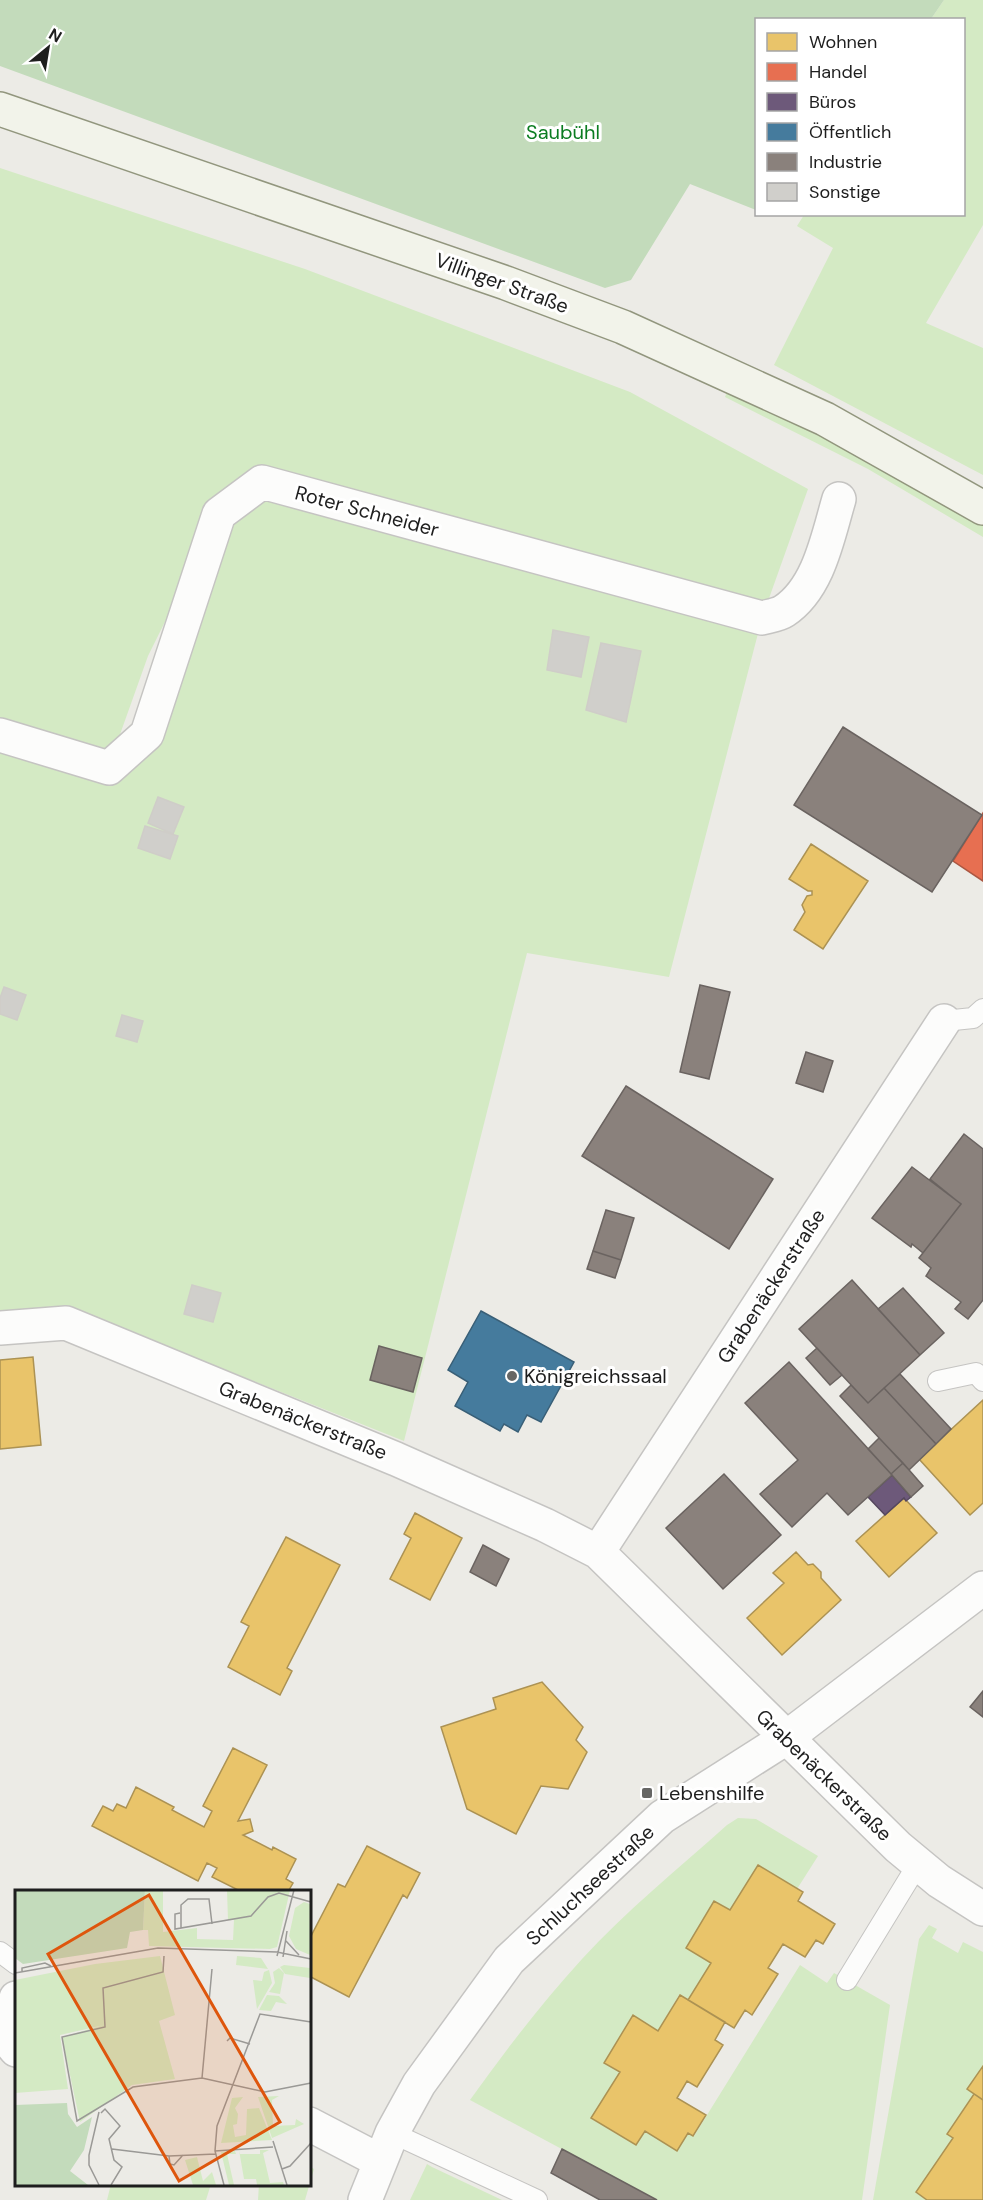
<svg xmlns="http://www.w3.org/2000/svg" width="983" height="2200" font-family="'DM Sans',sans-serif">
  <style>
    .grass { fill: #d4eac4 }
    .forest { fill: #c3dbbb }
    .homes { fill: #e9c46a; stroke: #ac9253; stroke-width: 1.5 }
    .shops { fill: #e76f51; stroke: #ab5742; stroke-width: 1.5 }
    .offices { fill: #6d597a; stroke: #55475e; stroke-width: 1.5 }
    .public { fill: #457b9d; stroke: #395f77; stroke-width: 1.5 }
    .industry { fill: #8a817c; stroke: #6a6360; stroke-width: 1.5 }
    .building { fill: #d0cfcb; stroke: #cfcdc8; stroke-width: 1.5 }
    .lines { fill: none; stroke-linecap: round; stroke-linejoin: round }
    .service-casing { stroke: #c5c4c2; stroke-width: 22 }
    .minor-casing { stroke: #c5c4c2; stroke-width: 36 }
    .secondary-casing { stroke: #92967e; stroke-width: 36 }
    .service { stroke: #fcfcfb; stroke-width: 20 }
    .minor { stroke: #fcfcfb; stroke-width: 33 }
    .secondary { stroke: #f2f3ea; stroke-width: 33 }
    .poi-dot { fill: #666664; stroke: #fff; stroke-width: 2 }
    .labels { text-anchor: middle; dominant-baseline: central; stroke-width: 6; stroke-linejoin: round; paint-order: stroke }
    .park-label { font-size: 20px; fill: #0b7c21; stroke: #fff }
    .street-label { font-size: 20px; fill: #1e1e1e; stroke: #fff }
    .poi-label { font-size: 20px; fill: #1e1e1e; stroke: #fff; text-anchor: start }
    .inset-road { fill: none; stroke: #9a9996; stroke-width: 1.5 }
    .view { fill: #de560d; fill-opacity: 0.15; stroke: #de560d; stroke-width: 3 }
    .inset-edge { fill: none; stroke: #1e1e1e; stroke-width: 3 }
  </style>
  <rect width="100%" height="100%" fill="#ecebe6"/>
  <path class="grass" d="M944,0H983V225L926,323L983,348V475L774,365L833,248L797,226L804,215L964,214V20L931,19Z
    M0,168L305,269L630,392L808,489L762,618L669,977L527,953L404,1441L67,1307L0,1314V735L109,768L147,734L216,519L148,656L113,754L0,718Z
    M727,392L872,461L983,525V537L868,469L725,397Z
    M738,1818L756,1819L818,1856L797,1889L758,1865L730,1910L714,1901L686,1948L711,1963L688,2000L679,1995L658,2031L632,2016L604,2063L620,2072L592,2119L636,2145L645,2131L677,2151L688,2133L694,2136L800,1965L827,1983L834,1973L890,2005L862,2200H657L470,2100C505,2051 541,2004 582,1959C626,1911 678,1869 727,1825Z
    M929,1925L937,1929L932,1938L958,1953L963,1942L983,1952V2066L967,2089L974,2094L947,2133L953,2138L916,2192L927,2200H873L919,1939Z
    M427,2164L432,2167L502,2200H410Z
    M309,2166L314,2169L305,2200H258L259,2184H309Z
    M111,2184H211L206,2200H107Z"/>
  <path class="forest" d="M0,0H944L931,19L756,20V210L690,184L631,280L605,288L0,66Z"/>
  <path class="homes" d="M811,844L868,881L823,949L794,930L805,912L802,905L807,896L812,895V891H808L789,879Z
    M33,1357L41,1445L0,1449V1360Z
    M983,1400V1503L970,1515L919,1459Z
    M904,1498L937,1533L889,1577L856,1541Z
    M415,1513L462,1538L430,1600L390,1579L411,1538L404,1534Z
    M286,1537L340,1565L287,1668L292,1671L280,1695L228,1667L249,1626L241,1622Z
    M796,1552L808,1565L813,1564L821,1572V1578L841,1600L782,1655L747,1618L784,1583L773,1573Z
    M542,1682L583,1727L576,1740L587,1752L568,1789L541,1786L516,1834L467,1809L441,1727L496,1709L493,1698Z
    M233,1748L267,1765L238,1821L250,1819L253,1831L243,1835L272,1850L273,1847L296,1859L286,1879L293,1883L289,1890L292,1891H240L212,1877L217,1868L207,1863L198,1881L92,1826L103,1806L113,1811L117,1804L126,1808L136,1787L174,1807L172,1810L204,1827L212,1811L203,1806Z
    M367,1846L420,1873L407,1898L403,1895L349,1997L309,1976V1940L338,1884L345,1887Z
    M758,1865L803,1892L798,1901L835,1924L823,1944L816,1940L805,1957L783,1944L768,1968L778,1974L752,2015L745,2010L734,2028L688,2000L711,1963L686,1948L714,1901L730,1910Z
    M680,1995L725,2022L715,2040L723,2045L697,2087L687,2081L677,2098L706,2115L693,2136L688,2133L677,2151L645,2131L636,2145L591,2118L620,2072L604,2063L633,2015L658,2031Z
    M983,2066V2100L967,2089Z
    M974,2094L983,2100V2200H927L916,2192L953,2138L947,2134Z"/>
  <path class="shops" d="M983,813V881L953,861Z"/>
  <path class="offices" d="M892,1475L911,1497L906,1501L904,1498L885,1515L868,1497Z"/>
  <path class="public" d="M481,1311L574,1362L541,1422L527,1415L518,1432L504,1424L500,1431L455,1406L468,1382L448,1370Z"/>
  <path class="industry" d="M843,727L982,815L932,892L794,805Z
    M700,985L730,992L709,1079L680,1072Z
    M806,1052L833,1061L823,1092L796,1083Z
    M626,1086L773,1179L729,1249L582,1156Z
    M964,1134L983,1149V1300L968,1319L955,1309L961,1302L926,1276L931,1268L919,1258L961,1204L930,1179Z
    M912,1167L961,1204L923,1253L912,1244L911,1247L872,1218Z
    M606,1210L634,1218L621,1260L593,1251Z
    M593,1251L621,1260L615,1278L587,1269Z
    M852,1280L920,1355L868,1403L799,1329Z
    M903,1288L944,1333L920,1355L878,1309Z
    M379,1346L422,1358L413,1392L370,1380Z
    M817,1348L842,1375L830,1385L806,1358Z
    M789,1362L892,1475L848,1515L827,1493L792,1527L760,1494L798,1460L745,1403Z
    M900,1374L951,1429L936,1444L884,1388Z
    M851,1385L868,1403L884,1388L936,1444L909,1470L840,1396Z
    M879,1438L903,1463L891,1474L868,1449Z
    M903,1463L923,1486L911,1497L891,1474Z
    M724,1474L781,1535L723,1589L666,1528Z
    M483,1545L509,1559L496,1586L470,1572Z
    M983,1691V1717L970,1707Z
    M562,2149L657,2200H600L551,2173Z"/>
  <path class="building" d="M553,630L589,637L581,677L547,670Z
    M601,643L641,651L626,722L586,710Z
    M158,797L184,807L173,834L148,823Z
    M145,826L178,836L170,859L138,848Z
    M4,987L26,995L17,1020L0,1014V998Z
    M122,1015L143,1021L137,1042L116,1036Z
    M192,1285L221,1293L213,1322L184,1314Z"/>
  <g class="lines">
    <defs>
      <path id="service" d="M944,1021L973,1018L983,1009
        M938,1381L976,1373L983,1381
        M0,1952L16,1964
        M847,1980L918,1864
        M392,2133L537,2200"/>
      <path id="minor" d="M0,735L109,768L147,734L219,514L262,482L762,618C769,616 778,615 784,611C819,588 828,536 839,499
        M0,1328L66,1323L396,1459L545,1525L598,1552L898,1847L939,1881L983,1909
        M598,1552L944,1021
        M16,1998L6,2038L16,2050
        M309,2124L380,2161
        M365,2200L392,2133L419,2084L509,1960L662,1817L786,1738L983,1588"/>
      <path id="secondary" d="M0,109L506,283L623,327L825,419L983,508"/>
    </defs>
    <use href="#service" class="service-casing"/>
    <use href="#minor" class="minor-casing"/>
    <use href="#secondary" class="secondary-casing"/>
    <use href="#service" class="service"/>
    <use href="#minor" class="minor"/>
    <use href="#secondary" class="secondary"/>
  </g>
  <g class="poi-dot">
    <circle cx="512" cy="1376" r="6"/>
    <rect x="641" y="1787" width="12" height="12" rx="3"/>
  </g>
  <g class="labels">
    <g class="park-label">
      <text x="563" y="132">Saubühl</text>
    </g>
    <g class="street-label">
      <text transform="translate(502 283) rotate(20)">Villinger Straße</text>
      <text transform="translate(367 511) rotate(15)">Roter Schneider</text>
      <text transform="translate(771 1286) rotate(-57)">Grabenäckerstraße</text>
      <text transform="translate(303 1420) rotate(22)">Grabenäckerstraße</text>
      <text transform="translate(824 1775) rotate(44)">Grabenäckerstraße</text>
      <text transform="translate(590 1885) rotate(-43)">Schluchseestraße</text>
    </g>
    <g class="poi-label">
      <text x="524" y="1376">Königreichssaal</text>
      <text x="659" y="1793">Lebenshilfe</text>
    </g>
  </g>
  <g transform="translate(15 1890)">
    <rect width="296" height="296" fill="#ecebe6"/>
    <path d="M130,0H148V42L182,38V49L218,50L219,30H213L212,0H275L262,57L255,59L134,56L133,40H128ZM289,12L295,14V65L281,59L274,46L280,18ZM145,66L160,125L144,131L160,189L117,195L65,232L47,147L89,135L45,145L53,199L0,203V90L80,74ZM222,66L246,68L253,79L221,75ZM269,75L295,78V88L270,84L265,77ZM264,78L269,83L265,104L254,102L260,93L258,82ZM254,80L257,93L242,119L238,90L247,91L249,82ZM252,105L264,106L272,114L261,112L256,121L244,120ZM264,206L257,210L258,236L280,235L281,229L289,234L257,248L243,207ZM228,207L220,218L223,224L222,234L218,235L220,247L231,245L232,219L244,218L257,250L206,253L217,208ZM224,260L225,264H245V260H254L248,263L255,293L268,292L269,295H242L241,289H229ZM220,261L221,264H212L219,295H214L206,262ZM182,267L188,291L197,282L201,295H178L170,270Z" fill="#d4eac4"/>
    <path d="M0,0H130L128,40L115,42L112,58L8,74L0,68ZM52,213L53,224L62,237L77,227L69,260L55,281L73,295H0V215Z" fill="#c3dbbb"/>
    <path class="inset-road" d="M165,23L160,24V39L236,26L253,7L264,3L296,12M166,38V15L173,9H194L197,34M271,51L284,65M149,66L148,82L88,98L90,137L47,147L62,231L118,197L187,188L250,202L296,193M262,66L279,0M268,67L272,41M7,81V78L30,73L36,76M0,83L143,58L262,62L296,69M212,151L215,148L235,154M187,188L197,79M86,223L90,219L105,236L94,249L99,270L107,277L96,295M258,251L272,295M97,259L154,266L201,264M200,261L258,257M154,266L155,274L159,275L168,265M267,279L275,276L296,253M84,295L74,275V265L84,222M209,295L200,261L202,236L245,124L296,132"/>
    <path class="view" d="M134,5L265,232L164,291L33,64Z"/>
    <rect width="296" height="296" class="inset-edge"/>
  </g>
  <rect x="755" y="18" width="210" height="198" fill="#ffffff" stroke="#a5a5a5" stroke-width="1.5"/>
  <rect x="767" y="33" width="30" height="18" fill="#e9c46a" stroke="#a5a5a5" stroke-width="1.5"/>
  <text x="809" y="48" font-size="18" fill="#1e1e1e">Wohnen</text>
  <rect x="767" y="63" width="30" height="18" fill="#e76f51" stroke="#a5a5a5" stroke-width="1.5"/>
  <text x="809" y="78" font-size="18" fill="#1e1e1e">Handel</text>
  <rect x="767" y="93" width="30" height="18" fill="#6d597a" stroke="#a5a5a5" stroke-width="1.5"/>
  <text x="809" y="108" font-size="18" fill="#1e1e1e">Büros</text>
  <rect x="767" y="123" width="30" height="18" fill="#457b9d" stroke="#a5a5a5" stroke-width="1.5"/>
  <text x="809" y="138" font-size="18" fill="#1e1e1e">Öffentlich</text>
  <rect x="767" y="153" width="30" height="18" fill="#8a817c" stroke="#a5a5a5" stroke-width="1.5"/>
  <text x="809" y="168" font-size="18" fill="#1e1e1e">Industrie</text>
  <rect x="767" y="183" width="30" height="18" fill="#d0cfcb" stroke="#a5a5a5" stroke-width="1.5"/>
  <text x="809" y="198" font-size="18" fill="#1e1e1e">Sonstige</text>
  <g transform="translate(48 48) rotate(30)" stroke="#ffffff" stroke-width="4.5" paint-order="stroke">
  <path d="M0-4.5L10 22L0 15L-10 22Z" fill="#1e1e1e"/>
  <text y="-9" font-size="16" font-weight="bold" text-anchor="middle" fill="#1e1e1e">N</text>
  </g>
</svg>
